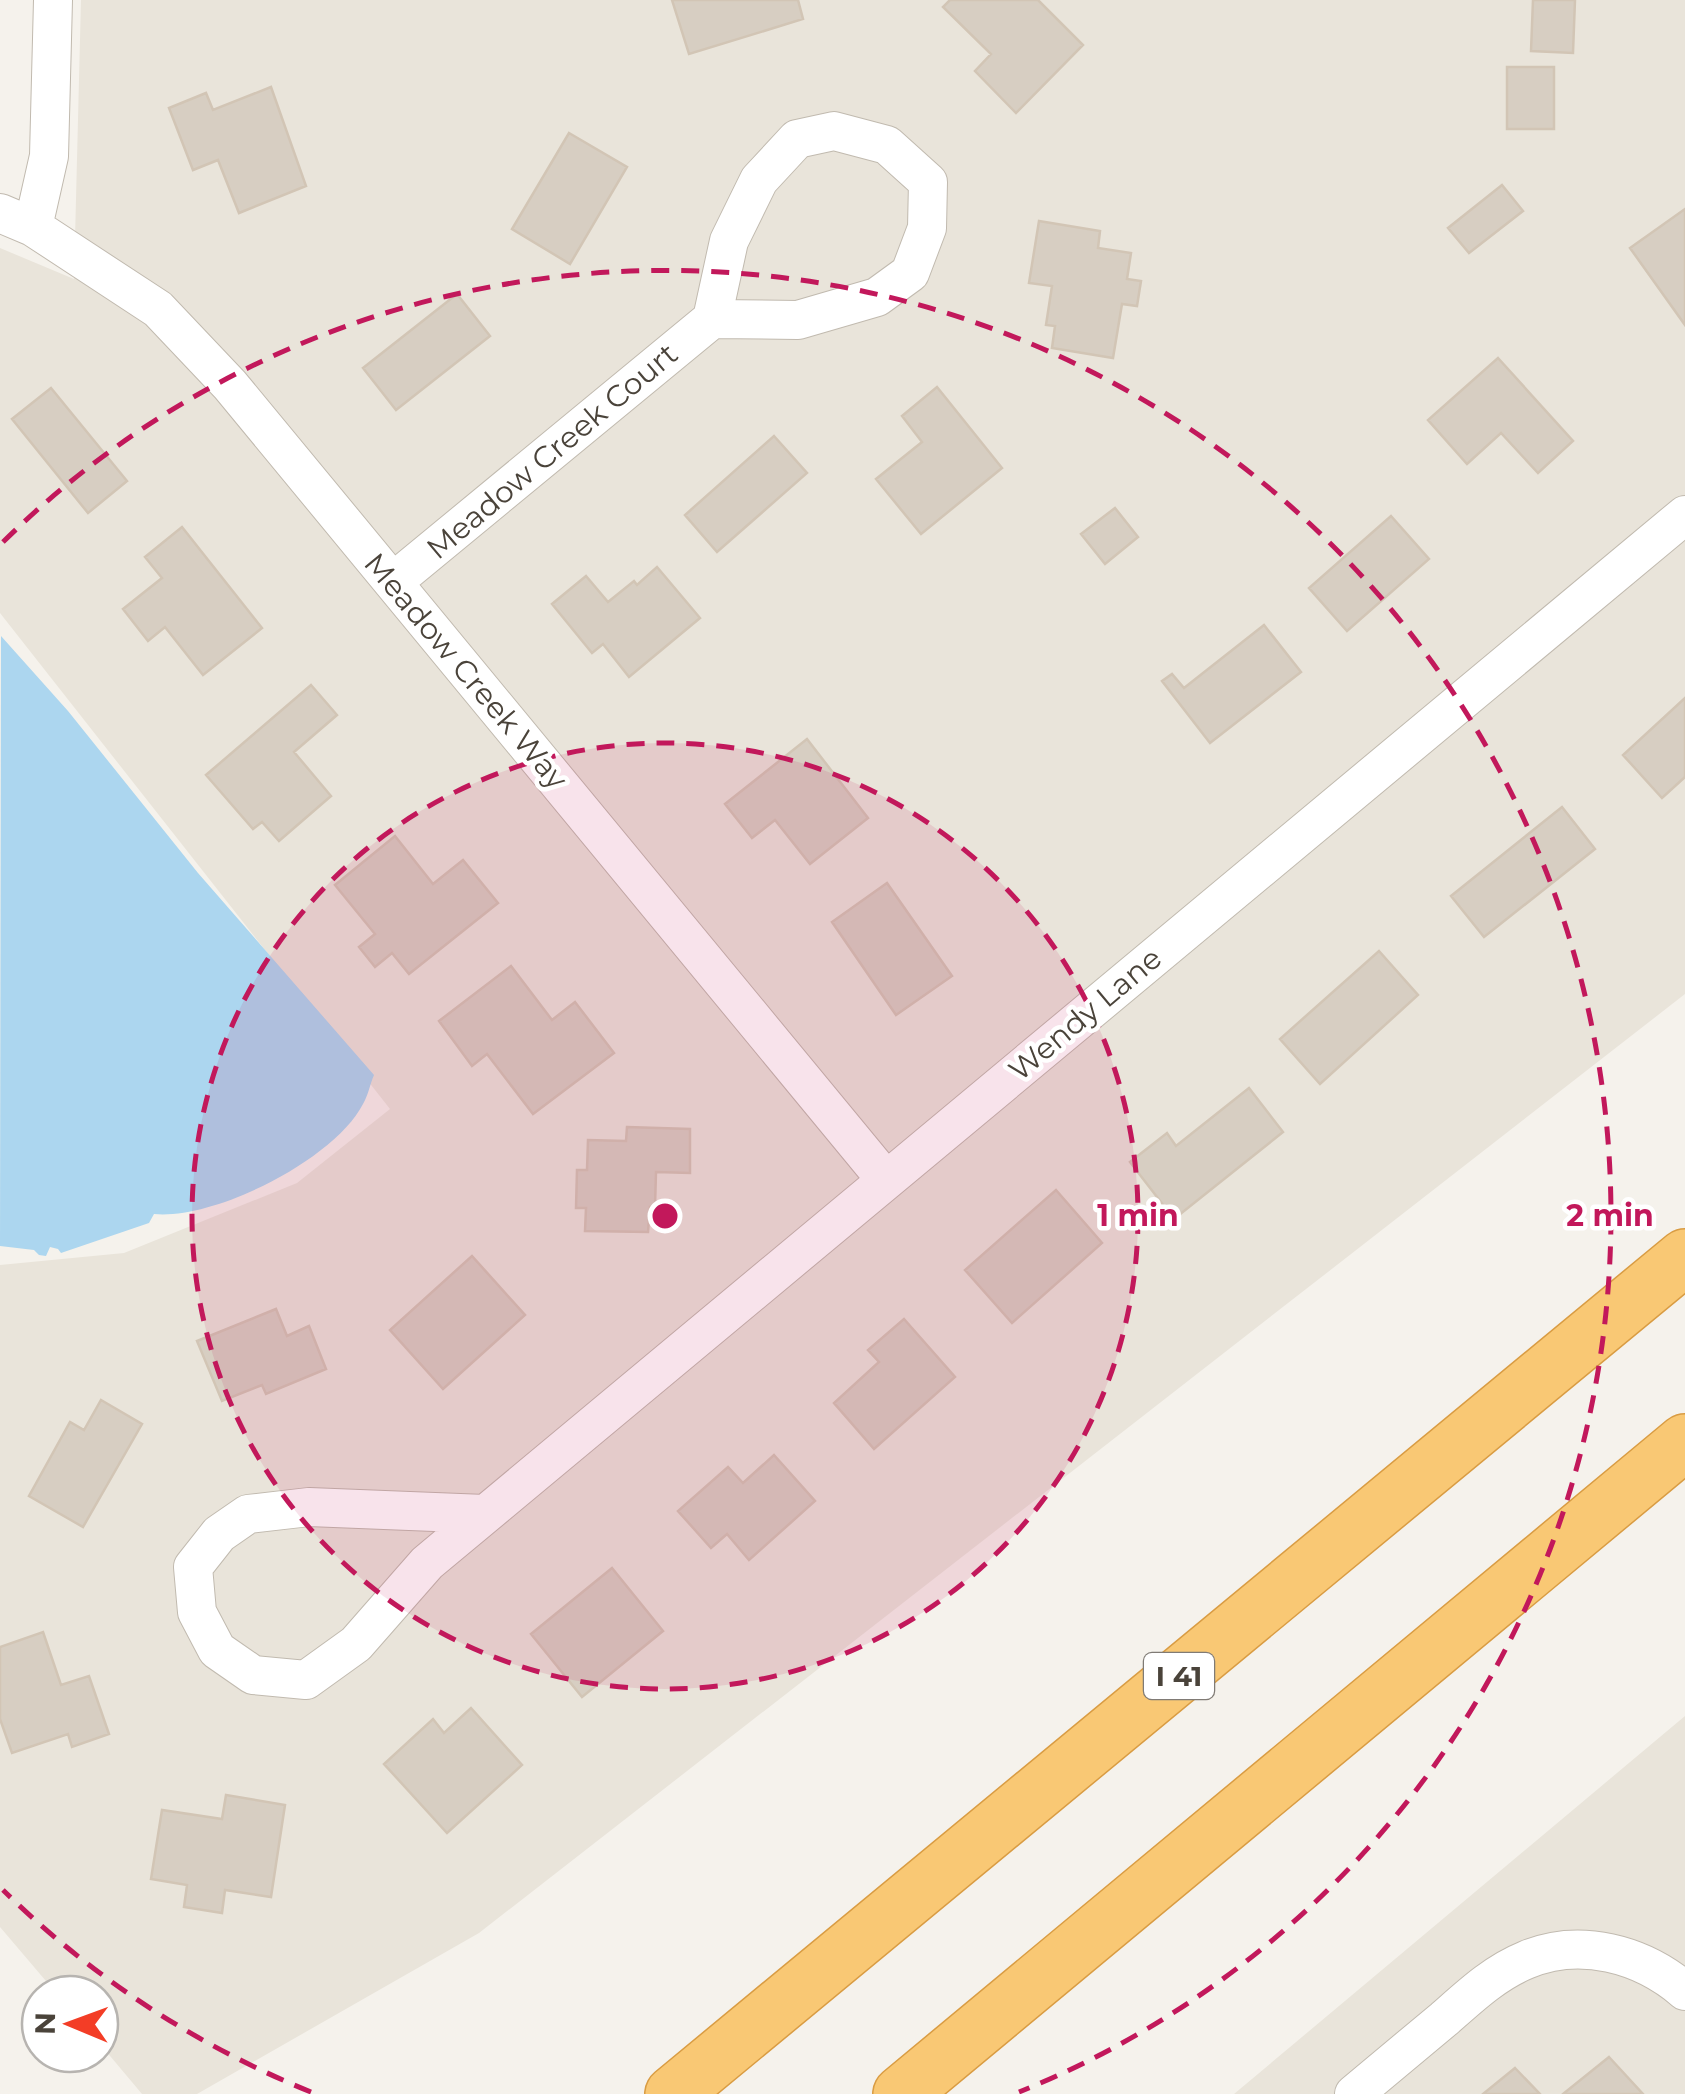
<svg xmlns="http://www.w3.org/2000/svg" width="1685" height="2094" font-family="Montserrat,sans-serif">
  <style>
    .residential { fill: #e9e4da }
    .water { fill: #acd6ef }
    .building { fill: #d7cec2; stroke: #d2c5b5; stroke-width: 2.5 }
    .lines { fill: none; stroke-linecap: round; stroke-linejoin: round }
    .minor-casing { stroke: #c1baaf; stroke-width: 40 }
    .highway-casing { stroke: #d99c43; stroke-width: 58 }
    .minor { stroke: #fff; stroke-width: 38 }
    .highway { stroke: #f9c874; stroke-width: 55 }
    .ring { fill: none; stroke: #c2185b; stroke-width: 5; stroke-dasharray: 18 12 }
    .labels { text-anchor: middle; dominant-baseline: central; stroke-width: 9; stroke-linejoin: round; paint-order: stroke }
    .shield { fill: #fff; stroke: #807b75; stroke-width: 2.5 }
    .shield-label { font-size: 28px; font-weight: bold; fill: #4a433a }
    .street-label { font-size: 30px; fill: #4a433a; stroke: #fff }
    .centre { fill: #c2185b; stroke: #fff; stroke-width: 5 }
    .ring-label { font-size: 30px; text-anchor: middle; font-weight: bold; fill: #c2185b; stroke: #fff; stroke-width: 9; stroke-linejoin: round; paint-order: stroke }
  </style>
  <rect width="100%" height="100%" fill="#f5f2ec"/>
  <path class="residential" d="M81,0H1685V994L479,1933L197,2094H142L100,2044V1994H57L0,1927V1265L124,1253L297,1183L390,1109L0,613V248L74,279Z
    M1685,1716V2094H1234Z"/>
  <path class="water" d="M1,636L68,711L198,873L374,1075C370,1084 368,1096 363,1104C335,1159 215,1220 154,1214L149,1223L61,1253L58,1249L50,1247L46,1256L39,1255L34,1250L0,1246Z"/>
  <path class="building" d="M672,0H798L803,19L689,54Z
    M950,0H1038L1083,45L1016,113L975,71L991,54L943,7Z
    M1533,0H1575L1573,53L1531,51Z
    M1507,67H1554V129H1507Z
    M271,87L306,186L239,213L218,160L193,170L169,108L206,93L213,110Z
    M569,133L627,167L570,264L512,229Z
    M1502,185L1523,211L1469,253L1448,228Z
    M1685,209V325L1630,248Z
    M1039,221L1100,231L1098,248L1131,253L1127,279L1141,281L1137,306L1122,304L1113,358L1052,348L1055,326L1046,325L1052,286L1029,283Z
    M457,294L490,336L396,410L363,368Z
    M1498,358L1573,441L1538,473L1501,433L1467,464L1428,420Z
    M937,387L1002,468L921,534L876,479L922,442L902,416Z
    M51,388L127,481L88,513L12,419Z
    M774,436L807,473L717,552L685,515Z
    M1115,508L1138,537L1105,564L1081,534Z
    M1391,516L1429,559L1347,631L1309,588Z
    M182,527L262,628L203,675L165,627L148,641L123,609L162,578L145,557Z
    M657,567L700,618L629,677L603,644L592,653L552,604L586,576L608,602L634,581L637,585Z
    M1264,625L1301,672L1210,743L1162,681L1172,674L1184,688Z
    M311,685L337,715L294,752L331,796L279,841L262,822L253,829L206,775Z
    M1685,698V777L1662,798L1623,755Z
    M807,739L868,818L810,864L775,820L752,838L725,804Z
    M1562,807L1595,849L1484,937L1451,896Z
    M395,836L433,884L463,860L498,903L409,974L392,953L375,967L359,947L375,934L335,885Z
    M887,883L952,976L896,1015L832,922Z
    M1379,951L1418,995L1320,1084L1280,1039Z
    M511,966L552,1020L575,1002L614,1053L533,1114L487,1054L472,1066L439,1021Z
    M1249,1088L1283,1132L1174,1219L1130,1162L1167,1133L1176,1146Z
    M627,1127L690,1129V1173L656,1172L655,1207H650L648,1232L585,1231L586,1208H576L577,1170H587L588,1140L626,1141Z
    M1056,1190L1102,1243L1012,1323L965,1270Z
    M472,1256L525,1315L443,1389L390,1330Z
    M276,1309L287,1336L309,1326L326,1369L266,1394L262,1385L222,1401L197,1341Z
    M904,1319L955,1377L874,1449L834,1403L879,1362L868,1350Z
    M101,1400L142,1424L83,1527L29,1496L70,1422L84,1430Z
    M774,1455L815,1501L749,1560L727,1534L711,1548L678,1511L728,1467L743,1483Z
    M612,1568L663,1631L582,1697L531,1634Z
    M43,1632L61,1685L89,1676L109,1734L72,1747L68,1734L12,1753L0,1719V1647Z
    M471,1708L522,1765L447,1833L384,1764L433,1719L444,1733Z
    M226,1795L285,1805L271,1897L225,1890L222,1913L184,1907L187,1885L151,1879L162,1810L222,1819Z
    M1609,2057L1643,2094H1563Z
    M1515,2068L1540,2094H1483Z"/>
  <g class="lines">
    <defs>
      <path id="minor" d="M0,213L33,227L158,309L230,385L886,1180
        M33,227L49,156L53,0
        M393,582L712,319L729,241L759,180L797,139L834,131L887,145L928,182L927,228L910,273L877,297L798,320L712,319
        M485,1514L309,1507L248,1514L219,1534L193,1567L197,1612L217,1650L253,1675L306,1680L356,1644L427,1563L1685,515
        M1354,2094C1384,2069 1414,2044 1444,2019C1469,1997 1494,1973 1526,1960C1580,1937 1642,1954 1685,1991"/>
      <path id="highway" d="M673,2094L1685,1257
        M901,2094L1685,1442"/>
    </defs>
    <use href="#minor" class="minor-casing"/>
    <use href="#highway" class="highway-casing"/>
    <use href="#minor" class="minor"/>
    <use href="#highway" class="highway"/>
  </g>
  <circle cx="665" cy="1216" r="473" fill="#c2185b" fill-opacity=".12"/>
  <g class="ring">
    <circle cx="665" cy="1216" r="473"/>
    <path d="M311 2092A945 945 0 0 1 3 1890M3 542A945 945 0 1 1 1019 2092"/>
  </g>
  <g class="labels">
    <rect class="shield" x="1144" y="1653" width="70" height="46" rx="8"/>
    <g class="shield-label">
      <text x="1179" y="1676">I 41</text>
    </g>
    <g class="street-label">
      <text transform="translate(552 451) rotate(-40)">Meadow Creek Court</text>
      <text transform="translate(466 671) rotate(50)">Meadow Creek Way</text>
      <text transform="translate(1085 1014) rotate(-40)">Wendy Lane</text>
    </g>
  </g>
  <circle cx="665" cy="1216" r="15" class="centre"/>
  <g class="ring-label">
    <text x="1138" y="1226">1 min</text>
    <text x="1610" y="1226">2 min</text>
  </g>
  <g transform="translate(70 2024) rotate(271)"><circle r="48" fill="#ffffff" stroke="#b7b4b0" stroke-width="2.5"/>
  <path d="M0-8L18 38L0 25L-18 38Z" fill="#f33d26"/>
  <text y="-15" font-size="28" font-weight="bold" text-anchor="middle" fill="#4a433a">N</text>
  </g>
</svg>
